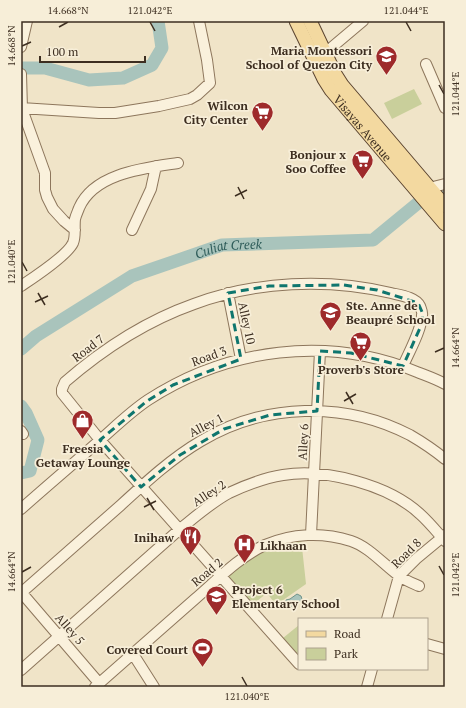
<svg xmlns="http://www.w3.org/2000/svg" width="466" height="708" font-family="'PT Serif',serif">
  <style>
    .green { fill: #c9cf9b }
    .water { fill: #a9c4bc; stroke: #6f938a }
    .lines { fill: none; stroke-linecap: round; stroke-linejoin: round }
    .river { stroke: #a9c4bc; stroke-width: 13 }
    .minor-casing { stroke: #8d765c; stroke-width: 12 }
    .major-casing { stroke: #5b4430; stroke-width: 15 }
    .minor { stroke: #faf1dc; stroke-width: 10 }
    .major { stroke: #f3d9a0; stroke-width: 13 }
    .marked { fill: none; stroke: #0f766e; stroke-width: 3; stroke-dasharray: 8 5; stroke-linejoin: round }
    .ticks { fill: none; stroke: #3d2e20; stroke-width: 1.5 }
    .labels { text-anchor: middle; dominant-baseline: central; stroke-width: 3.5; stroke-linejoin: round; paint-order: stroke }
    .poi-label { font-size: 12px; font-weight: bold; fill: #3d2e20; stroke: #f7eed8; text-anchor: end }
    .street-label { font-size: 12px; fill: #3d2e20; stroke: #f7eed8 }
    .water-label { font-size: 13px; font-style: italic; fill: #2f5d5a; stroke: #f7eed8 }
    .neatline { fill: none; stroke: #3d2e20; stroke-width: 1.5 }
    .ticks-label { font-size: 10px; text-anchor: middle; fill: #3d2e20 }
  </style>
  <rect width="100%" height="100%" fill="#f0e4c8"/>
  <path class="green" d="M414,89L422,104L392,119L384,103Z
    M301,538L306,584L276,605L267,593L252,605L226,577L245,560L267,547Z
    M299,625V658L283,638Z"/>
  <path class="water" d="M297,594L301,596L302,599C300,604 295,603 291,607H288L286,605V600L290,599Z"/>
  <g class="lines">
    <g class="river">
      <path d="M21,68H45L89,80L123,78L152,65L162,48L158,21"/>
      <path id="s1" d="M21,349L36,336L132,276L222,245L373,240L418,203L431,194L445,190"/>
      <path d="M21,406L26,413L38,440L30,471L21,473"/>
    </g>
    <defs>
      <path id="minor" d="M21,47L27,21
        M325,53L363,21
        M426,64L445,108
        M21,74L22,109L45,173V190L47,197L53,209L64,221L75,230
        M21,108L99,113H115L159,106L190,99L197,95L210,83L207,60L199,21
        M429,188L445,184
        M132,230L151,189L156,166
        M21,286C33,278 67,256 73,243C76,236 74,227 75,219C76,215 78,211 79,208C94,173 145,168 178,163
        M228,293L241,359
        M21,431L23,434
        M21,509C47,486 73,464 99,441C115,427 130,412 148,400C228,348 328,335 417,372C427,376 436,379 445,384
        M311,535L320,351
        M21,592L99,683
        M21,593C54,564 88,534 121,505C146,482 172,458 201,441C264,403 345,401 410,435C422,442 434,450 445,459
        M387,619L399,576L416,559L445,535
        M427,644L445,649
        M133,654L154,687
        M299,664L100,440L62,393V389L65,382C103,349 146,321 194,304C256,281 327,278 391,293C399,295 416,297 420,306C421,309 423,313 422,315C422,329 409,352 403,366
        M21,670L180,529C195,517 212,502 229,493C246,485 264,478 283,475C325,468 389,485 420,514C429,522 437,532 445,541
        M95,687C128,658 162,628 195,599C217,580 239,557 265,545C292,533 323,532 351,541C369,547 383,564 398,575C404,580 412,583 419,586
        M367,687L372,669"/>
      <g id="major">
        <path id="s2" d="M296,21L324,79L331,90L445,224"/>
        <path d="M310,21L335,74L342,85L445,206"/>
      </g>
    </defs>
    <use href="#minor" class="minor-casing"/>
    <use href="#major" class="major-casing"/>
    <use href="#minor" class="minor"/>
    <use href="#major" class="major"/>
  </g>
  <path class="marked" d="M344,285L377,290L418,303L423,314L420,328L403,366L351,353L320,351L317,411L270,415L224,429L180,455L141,487L100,440L147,401L173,385L241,359L228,293L269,286Z"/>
  <path class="ticks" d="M150,22L155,31M406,22L411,31M59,27L68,22M22,46L31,42M439,85L444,94M238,187L244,199M235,196L247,190M22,262L27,271M38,293L45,305M35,302L48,296M435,352L444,348M346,392L353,404M344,401L356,394M147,498L154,510M144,507L156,501M439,566L444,575M22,572L31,567M242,677L247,686"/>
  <defs>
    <symbol id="school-pin" viewBox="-11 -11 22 30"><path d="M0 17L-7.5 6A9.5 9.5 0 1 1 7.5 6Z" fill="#9e2a2b" stroke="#f7eed8"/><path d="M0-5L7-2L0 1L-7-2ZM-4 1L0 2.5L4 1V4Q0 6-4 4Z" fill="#fff"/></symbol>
    <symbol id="supermarket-pin" viewBox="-11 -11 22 30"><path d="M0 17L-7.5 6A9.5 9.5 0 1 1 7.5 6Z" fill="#9e2a2b" stroke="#f7eed8"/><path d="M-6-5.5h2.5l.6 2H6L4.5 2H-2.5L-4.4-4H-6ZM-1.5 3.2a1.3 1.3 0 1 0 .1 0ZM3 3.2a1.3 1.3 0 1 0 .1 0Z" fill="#fff"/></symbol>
    <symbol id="shop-pin" viewBox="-11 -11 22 30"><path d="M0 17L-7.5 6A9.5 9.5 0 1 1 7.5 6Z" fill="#9e2a2b" stroke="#f7eed8"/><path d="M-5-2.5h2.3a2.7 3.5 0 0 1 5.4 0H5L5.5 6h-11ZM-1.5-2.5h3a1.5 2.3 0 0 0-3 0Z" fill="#fff"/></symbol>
    <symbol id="restaurant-pin" viewBox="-11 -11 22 30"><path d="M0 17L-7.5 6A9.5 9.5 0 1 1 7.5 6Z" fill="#9e2a2b" stroke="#f7eed8"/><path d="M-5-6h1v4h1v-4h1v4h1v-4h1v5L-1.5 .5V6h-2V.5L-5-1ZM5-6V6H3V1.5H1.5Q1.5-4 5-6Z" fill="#fff"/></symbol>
    <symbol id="hospital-pin" viewBox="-11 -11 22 30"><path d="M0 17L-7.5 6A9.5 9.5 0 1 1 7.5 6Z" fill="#9e2a2b" stroke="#f7eed8"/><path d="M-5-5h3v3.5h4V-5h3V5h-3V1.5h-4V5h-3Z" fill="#fff"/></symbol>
    <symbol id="stadium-pin" viewBox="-11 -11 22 30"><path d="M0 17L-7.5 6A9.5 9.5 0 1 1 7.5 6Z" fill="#9e2a2b" stroke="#f7eed8"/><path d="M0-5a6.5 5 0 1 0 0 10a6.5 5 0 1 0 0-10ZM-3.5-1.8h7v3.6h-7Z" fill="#fff"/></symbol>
  </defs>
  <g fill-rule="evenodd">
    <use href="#school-pin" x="374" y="44" width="25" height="34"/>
    <use href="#supermarket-pin" x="250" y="100" width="25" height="34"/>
    <use href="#supermarket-pin" x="350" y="148" width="25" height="34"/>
    <use href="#school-pin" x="318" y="300" width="25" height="34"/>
    <use href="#supermarket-pin" x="348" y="330" width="25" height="34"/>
    <use href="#shop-pin" x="70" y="408" width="25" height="34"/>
    <use href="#restaurant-pin" x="178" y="524" width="25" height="34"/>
    <use href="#hospital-pin" x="232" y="532" width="25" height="34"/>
    <use href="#school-pin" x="204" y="584" width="25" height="34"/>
    <use href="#stadium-pin" x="190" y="636" width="25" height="34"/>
  </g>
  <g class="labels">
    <g class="poi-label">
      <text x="372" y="50">Maria Montessori<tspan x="372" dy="14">School of Quezon City</tspan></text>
      <text x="248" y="105">Wilcon<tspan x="248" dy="14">City Center</tspan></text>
      <text x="346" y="154">Bonjour x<tspan x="346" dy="14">Soo Coffee</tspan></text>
      <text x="346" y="305" text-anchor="start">Ste. Anne de<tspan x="346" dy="14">Beaupré School</tspan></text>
      <text x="361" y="369" text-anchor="middle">Proverb's Store</text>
      <text x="83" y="448" text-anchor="middle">Freesia<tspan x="83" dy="14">Getaway Lounge</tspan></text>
      <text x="174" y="537">Inihaw</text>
      <text x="260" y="545" text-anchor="start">Likhaan</text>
      <text x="232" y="589" text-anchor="start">Project 6<tspan x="232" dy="14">Elementary School</tspan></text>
      <text x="188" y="649">Covered Court</text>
    </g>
    <g class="street-label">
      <text stroke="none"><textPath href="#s2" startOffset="127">Visayas Avenue</textPath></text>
      <text transform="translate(247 323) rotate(78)">Alley 10</text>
      <text transform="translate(88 348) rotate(-37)">Road 7</text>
      <text transform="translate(209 356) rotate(-20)">Road 3</text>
      <text transform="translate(206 425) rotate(-27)">Alley 1</text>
      <text transform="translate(303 442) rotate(-87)">Alley 6</text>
      <text transform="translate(209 493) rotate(-33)">Alley 2</text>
      <text transform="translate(406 553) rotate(-45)">Road 8</text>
      <text transform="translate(207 572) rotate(-40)">Road 2</text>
      <text transform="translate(70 629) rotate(49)">Alley 5</text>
    </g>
    <g class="water-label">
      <text stroke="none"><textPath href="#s1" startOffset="234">Culiat Creek</textPath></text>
    </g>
  </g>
  <rect width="466" height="708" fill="none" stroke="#f7eed8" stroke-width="44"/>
  <rect x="298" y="618" width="130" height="52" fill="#f7eed8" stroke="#ada18e"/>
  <rect x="306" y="631" width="20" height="6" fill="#f3d9a0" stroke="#ada18e"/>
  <text x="334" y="638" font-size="12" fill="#3d2e20">Road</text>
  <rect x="306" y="648" width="20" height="12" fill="#c9cf9b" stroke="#ada18e"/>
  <text x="334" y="658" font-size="12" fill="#3d2e20">Park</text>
  <path d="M40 56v6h105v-6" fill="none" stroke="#3d2e20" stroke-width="2"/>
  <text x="46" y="56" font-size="12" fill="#3d2e20" stroke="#f7eed8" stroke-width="3" paint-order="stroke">100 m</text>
  <rect x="22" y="22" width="422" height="664" class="neatline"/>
  <g class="ticks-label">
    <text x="68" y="14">14.668°N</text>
    <text x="150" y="14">121.042°E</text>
    <text x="406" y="14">121.044°E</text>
    <text transform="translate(11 46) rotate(-90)" y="4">14.668°N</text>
    <text transform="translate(455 94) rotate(-90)" y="4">121.044°E</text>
    <text transform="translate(11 262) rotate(-90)" y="4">121.040°E</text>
    <text transform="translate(455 348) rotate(-90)" y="4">14.664°N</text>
    <text transform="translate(11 572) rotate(-90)" y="4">14.664°N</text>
    <text transform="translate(455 575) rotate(-90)" y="4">121.042°E</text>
    <text x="247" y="700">121.040°E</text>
  </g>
</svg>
